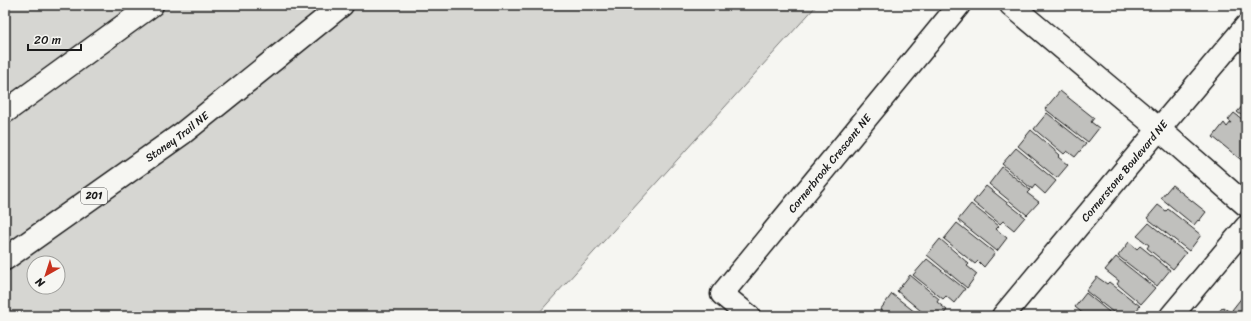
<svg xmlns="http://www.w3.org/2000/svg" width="1251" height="321" font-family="Sriracha,sans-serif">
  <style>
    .green { fill: #d6d6d2; stroke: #797977; fill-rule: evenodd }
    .building { fill: #c0c0bd; stroke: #1c1c1c }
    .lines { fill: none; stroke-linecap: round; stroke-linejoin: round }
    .minor-casing { stroke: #1c1c1c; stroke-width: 25 }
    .highway-casing { stroke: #1c1c1c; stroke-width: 25 }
    .minor { stroke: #f6f6f2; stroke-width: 22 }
    .highway { stroke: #f6f6f2; stroke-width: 22 }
    .labels { text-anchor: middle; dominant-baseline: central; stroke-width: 3.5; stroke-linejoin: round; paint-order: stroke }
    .shield { fill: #f6f6f2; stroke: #5d5d5c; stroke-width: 1 }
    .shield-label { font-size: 10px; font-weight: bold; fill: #1c1c1c }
    .street-label { font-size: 11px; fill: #1c1c1c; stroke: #f6f6f2 }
  </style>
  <rect width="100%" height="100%" fill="#f6f6f2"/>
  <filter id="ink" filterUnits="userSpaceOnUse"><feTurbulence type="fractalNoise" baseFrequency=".025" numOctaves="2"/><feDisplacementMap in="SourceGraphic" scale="8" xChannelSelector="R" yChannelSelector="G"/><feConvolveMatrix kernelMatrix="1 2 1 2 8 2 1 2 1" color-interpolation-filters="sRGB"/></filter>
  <g filter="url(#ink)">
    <path class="green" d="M5,5H817L538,314L540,316H5ZM34,263H58V287H34Z"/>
    <path class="building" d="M1060,91L1094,118L1091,122L1099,128L1088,142L1045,109Z
      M1246,102V119L1237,112Z
      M1047,113L1086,144L1075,157L1067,151L1064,154L1034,129Z
      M1234,113L1246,122V162L1245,163L1213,137L1224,123L1227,127L1231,122L1228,120Z
      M1031,130L1060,155L1058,157L1068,165L1057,178L1018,146Z
      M1016,148L1056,181L1045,194L1035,185L1032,189L1002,164Z
      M1002,167L1030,190L1027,193L1039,202L1027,215L989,184Z
      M1172,185L1206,212L1199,221L1198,220L1194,225L1161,198Z
      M986,186L1025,217L1014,230L1003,221L1000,224L973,202Z
      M971,204L999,226L996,229L1007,238L997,251L958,220Z
      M1158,205L1166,211L1168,209L1201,235L1189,251L1147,218Z
      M957,223L995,253L984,267L978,261L975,264L944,239Z
      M1149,223L1186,253L1173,269L1147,248L1149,245L1137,236Z
      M940,239L969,264L967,266L977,274L967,288L927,255Z
      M1129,242L1137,249L1140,246L1170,270L1157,286L1118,256Z
      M1116,257L1155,288L1141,304L1117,284L1119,281L1105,270Z
      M927,259L965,289L954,303L946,296L943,299L913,275Z
      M910,275L939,299L937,302L947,310L942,316H927L897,291Z
      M1097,277L1107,284L1109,282L1140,306L1132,316H1118L1086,291Z
      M1086,293L1114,316H1086L1075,307Z
      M892,294L920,316H888L880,310Z
      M1243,296L1246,299V316H1239L1232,310Z
      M1223,307L1235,316H1215Z"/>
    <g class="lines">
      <defs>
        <g id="minor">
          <path d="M1011,5L1159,129L1246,205"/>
          <path id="s1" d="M749,316L722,294L959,5"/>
          <path id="s2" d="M1003,316L1159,129L1246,26"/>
          <path d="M1171,316L1246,227"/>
        </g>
        <g id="highway">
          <path d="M5,112L152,5"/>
          <path id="s3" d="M5,259L183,133L342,5"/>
        </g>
      </defs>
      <use href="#minor" class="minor-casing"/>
      <use href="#highway" class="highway-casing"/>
      <use href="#minor" class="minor"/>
      <use href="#highway" class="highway"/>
    </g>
  </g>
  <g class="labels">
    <rect class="shield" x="81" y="188" width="26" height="16" rx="3"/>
    <g class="shield-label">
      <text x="94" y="196">201</text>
    </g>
    <g class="street-label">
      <text stroke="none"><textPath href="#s3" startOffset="211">Stoney Trail NE</textPath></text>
      <text stroke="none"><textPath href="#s1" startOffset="204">Cornerbrook Crescent NE</textPath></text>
      <text stroke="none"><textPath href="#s2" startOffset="189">Cornerstone Boulevard NE</textPath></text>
    </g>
  </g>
  <rect width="1251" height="321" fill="none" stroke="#f6f6f2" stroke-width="20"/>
  <rect x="10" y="10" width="1231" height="301" fill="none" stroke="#1c1c1c" stroke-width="1.5" filter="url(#ink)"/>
  <g transform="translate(46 275) rotate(219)"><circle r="19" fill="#f6f6f2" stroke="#9f9f9c"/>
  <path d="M0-3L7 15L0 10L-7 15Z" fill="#c8321e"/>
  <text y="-6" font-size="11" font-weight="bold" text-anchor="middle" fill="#1c1c1c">N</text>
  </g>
  <path d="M28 44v6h53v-6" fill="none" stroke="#1c1c1c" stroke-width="2"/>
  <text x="34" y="44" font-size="12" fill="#1c1c1c" stroke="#f6f6f2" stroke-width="3" paint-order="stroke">20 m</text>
</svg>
